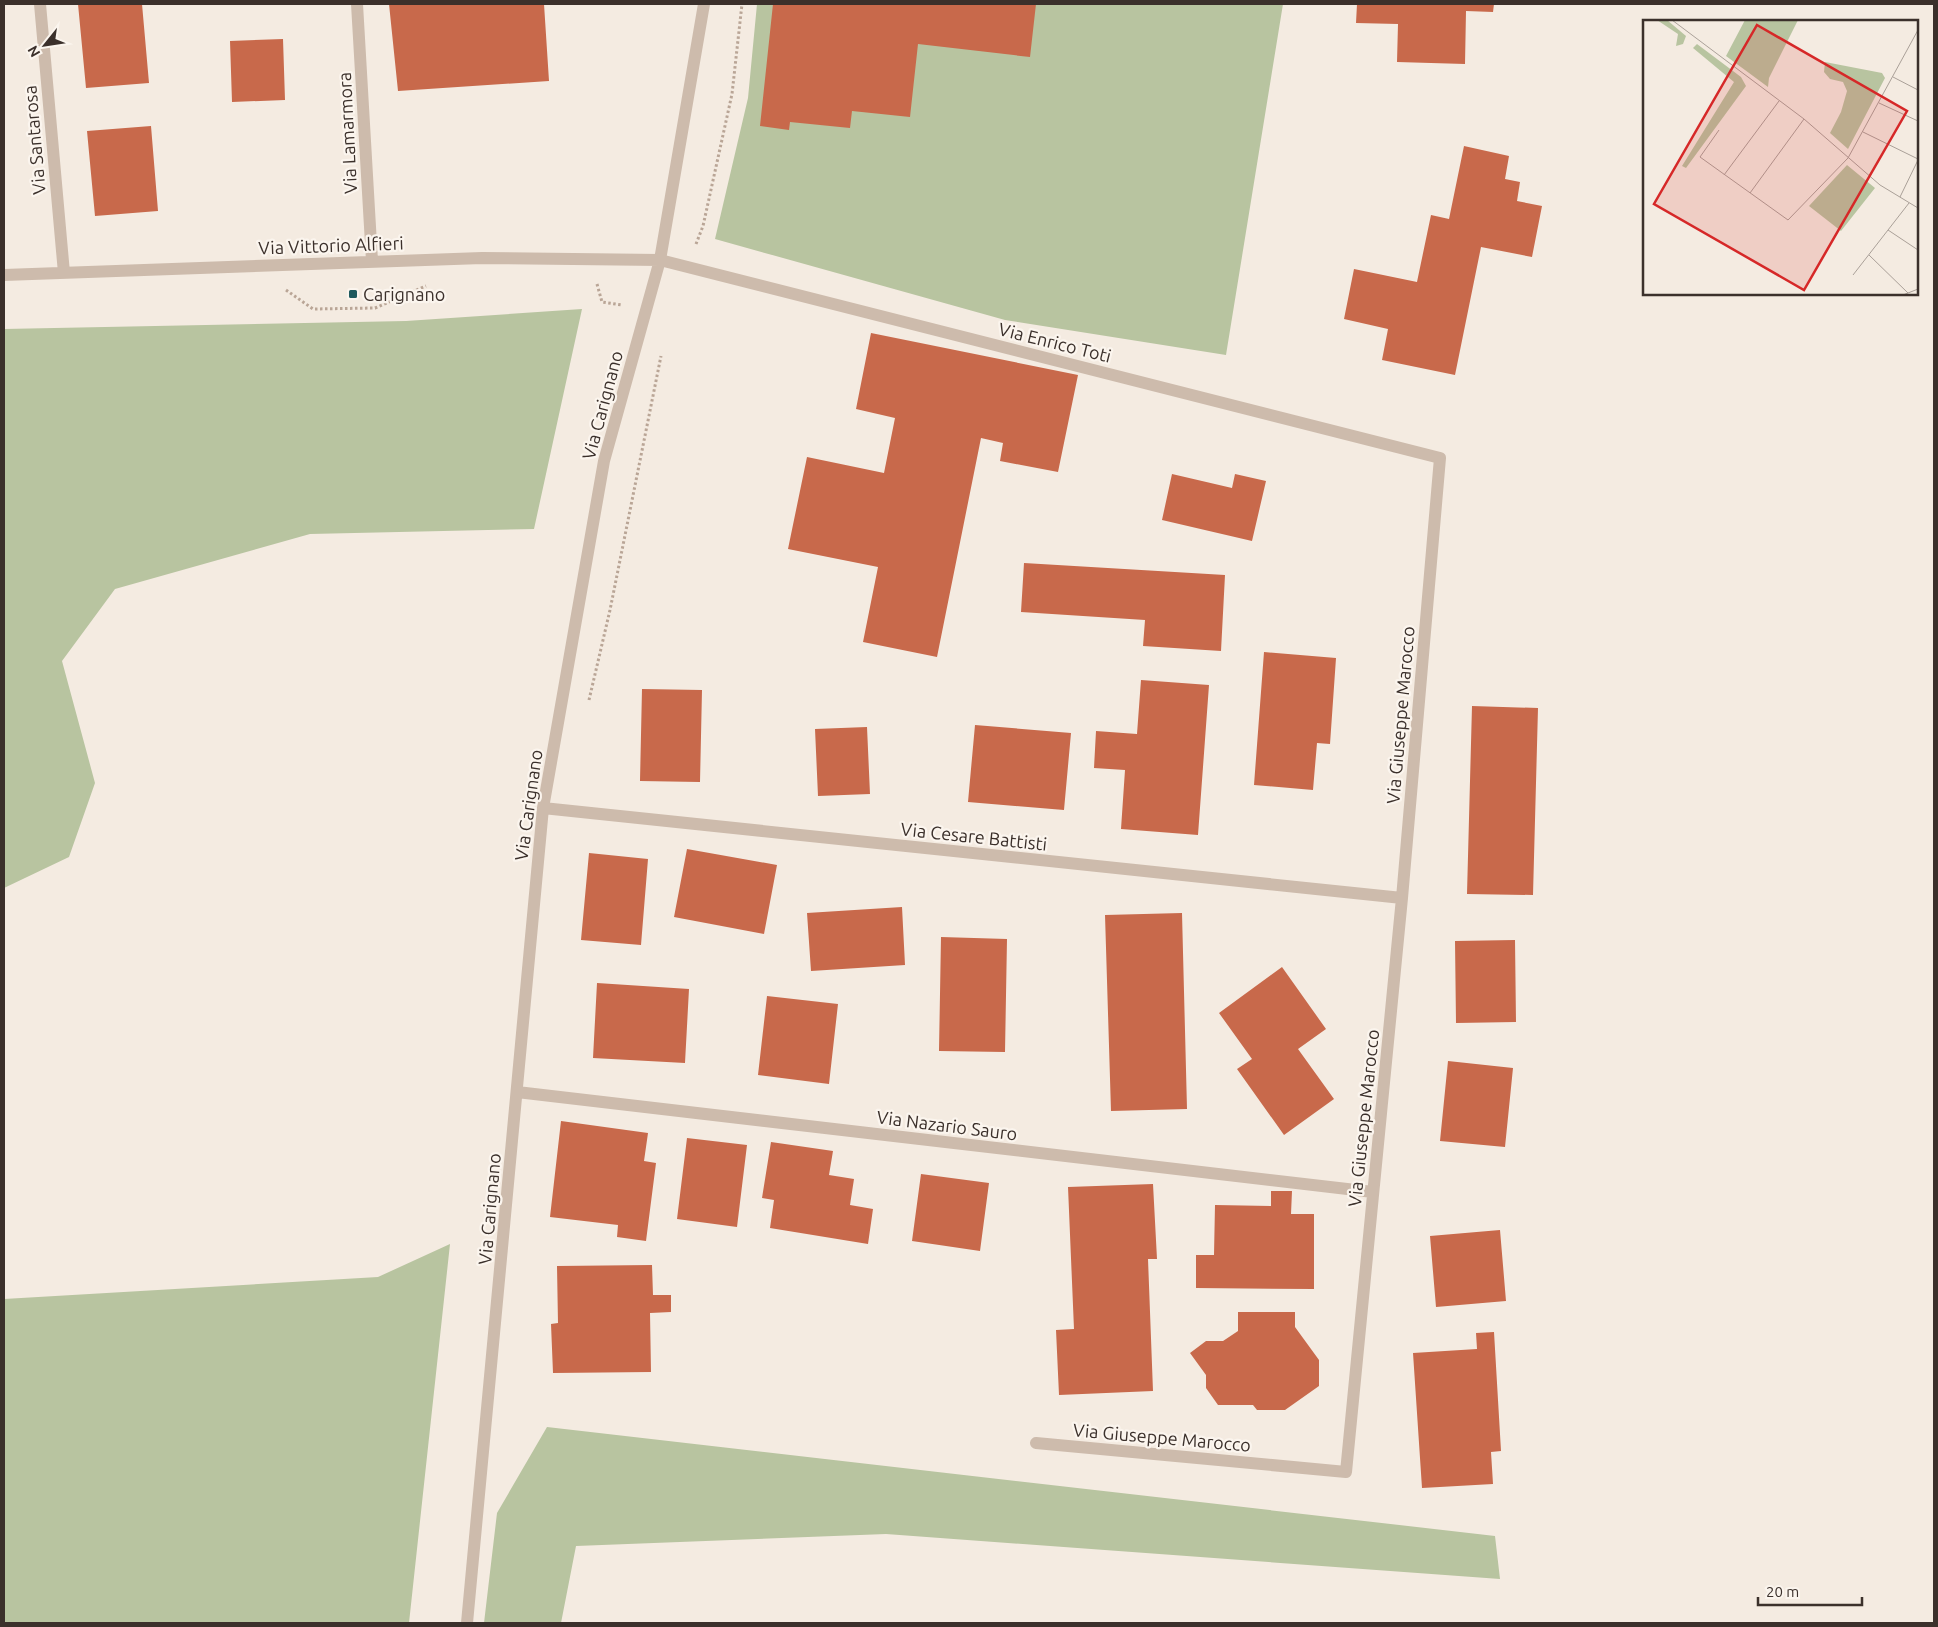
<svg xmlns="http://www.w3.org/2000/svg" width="1938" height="1627" font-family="Ubuntu,sans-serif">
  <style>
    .green { fill: #b8c4a0 }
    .building { fill: #c8694b }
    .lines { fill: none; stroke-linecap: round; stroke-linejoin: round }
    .path { stroke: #b9a596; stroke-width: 3; stroke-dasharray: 2.5 2.5; stroke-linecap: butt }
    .minor { stroke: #cdbbac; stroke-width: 12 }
    .poi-dot { fill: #1f5a5e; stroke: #fbf5ee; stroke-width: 2 }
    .labels { text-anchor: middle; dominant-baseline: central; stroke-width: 4.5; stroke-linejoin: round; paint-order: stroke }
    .street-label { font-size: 18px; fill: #3b302b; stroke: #fbf5ee }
    .poi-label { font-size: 18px; fill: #3b302b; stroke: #fbf5ee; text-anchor: start }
    .inset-road { fill: none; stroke: #aaa098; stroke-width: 1 }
    .view { fill: #d62828; fill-opacity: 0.15; stroke: #d62828; stroke-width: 2.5 }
    .inset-edge { fill: none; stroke: #3b302b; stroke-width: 2.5 }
  </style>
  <rect width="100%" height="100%" fill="#f4ebe1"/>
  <path class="green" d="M757,4H1283L1226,355L1005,320L715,239L748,98Z
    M582,309L534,529L310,534L115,589L62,661L95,783L69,857L4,888V329L406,321Z
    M450,1244L409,1623H4V1299L378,1277Z
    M547,1427L1495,1536L1500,1579L886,1534L576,1546L561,1623H484L497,1513Z"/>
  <path class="building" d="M78,4H142L149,83L86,88Z
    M389,4H544L549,81L398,91Z
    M773,4H1036L1030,57L918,44L910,117L852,111L850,128L790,122L789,130L760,126Z
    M1357,4H1494L1493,12L1466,11L1465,64L1397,62L1398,24L1356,23Z
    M283,39L285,100L232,102L230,41Z
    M151,126L158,211L95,216L87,131Z
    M1464,146L1509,156L1505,179L1520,182L1517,201L1542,206L1532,257L1481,247L1455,375L1382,360L1388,329L1344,319L1354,269L1417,282L1431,215L1449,219Z
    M871,333L1078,375L1058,472L1000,461L1003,443L981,438L937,657L863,642L878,567L788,549L807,457L884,473L895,418L856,409Z
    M1172,474L1232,488L1235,474L1266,481L1252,541L1162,520Z
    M1024,563L1225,575L1221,651L1143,646L1145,620L1021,612Z
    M1264,652L1336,658L1330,744L1317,743L1313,790L1254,785Z
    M1141,680L1209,685L1198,835L1121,829L1125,770L1094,768L1096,731L1137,734Z
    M642,689L702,690L700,782L640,781Z
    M1472,706L1538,708L1533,895L1467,894Z
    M975,725L1071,733L1064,810L968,802Z
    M867,727L870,794L818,796L815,729Z
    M687,849L777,865L764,934L674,917Z
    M589,853L648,859L641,945L581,940Z
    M902,907L905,965L811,971L807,913Z
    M1182,913L1187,1109L1111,1111L1105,915Z
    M941,937L1007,939L1005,1052L939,1051Z
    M1515,940L1516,1022L1456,1023L1455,941Z
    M1282,967L1326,1029L1298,1049L1334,1099L1284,1135L1237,1069L1252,1059L1219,1013Z
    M597,983L689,989L685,1063L593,1058Z
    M767,996L838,1004L829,1084L758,1075Z
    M1448,1061L1513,1068L1505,1147L1440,1141Z
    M561,1121L648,1133L644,1161L656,1163L646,1241L617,1237L618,1225L550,1217Z
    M687,1138L747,1145L737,1227L677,1219Z
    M771,1142L833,1151L829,1175L854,1179L850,1205L873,1209L868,1244L770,1228L774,1200L762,1198Z
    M921,1174L989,1183L980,1251L912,1241Z
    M1153,1184L1157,1259H1148L1153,1391L1059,1395L1056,1330L1074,1329L1068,1187Z
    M1271,1191H1292L1291,1214H1314V1289L1196,1288V1255H1214L1215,1205L1271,1206Z
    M1500,1230L1506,1301L1436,1307L1430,1236Z
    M652,1265L653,1295H671V1312L650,1313L651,1372L553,1373L551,1324L558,1323L557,1266Z
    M1238,1312H1295V1327L1319,1360V1386L1285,1410H1257L1253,1405H1218L1206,1388V1375L1190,1353L1206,1341H1223L1238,1331Z
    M1494,1332L1501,1451L1491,1452L1493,1484L1422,1488L1413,1353L1477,1349L1476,1333Z"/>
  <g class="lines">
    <path class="path" d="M696,244L703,226L732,94L742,4
      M597,284L602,302L622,305
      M286,290L313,309L375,308L426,286
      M589,700L610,610L661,356"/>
    <path class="minor" d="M40,4L64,273
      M357,4L372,261
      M4,275L482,258L660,260L1440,458L1402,898L1346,1472L1036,1443
      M543,808L1402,898
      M517,1092L1373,1192
      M467,1623L543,808L604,461L660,260L704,4"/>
  </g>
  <rect class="poi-dot" x="348" y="289" width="10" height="10" rx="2.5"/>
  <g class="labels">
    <g class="street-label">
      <text transform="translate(347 133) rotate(-93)">Via Lamarmora</text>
      <text transform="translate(34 140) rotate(-95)">Via Santarosa</text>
      <text transform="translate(331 245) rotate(-2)">Via Vittorio Alfieri</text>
      <text transform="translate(1055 342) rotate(14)">Via Enrico Toti</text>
      <text transform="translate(602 405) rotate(-75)">Via Carignano</text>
      <text transform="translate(1400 715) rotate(-85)">Via Giuseppe Marocco</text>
      <text transform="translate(528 805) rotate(-82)">Via Carignano</text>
      <text transform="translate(974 836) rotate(6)">Via Cesare Battisti</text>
      <text transform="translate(1363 1118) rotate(-84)">Via Giuseppe Marocco</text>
      <text transform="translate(947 1125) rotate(7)">Via Nazario Sauro</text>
      <text transform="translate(489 1209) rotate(-85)">Via Carignano</text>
      <text transform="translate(1162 1437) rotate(5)">Via Giuseppe Marocco</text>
    </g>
    <g class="poi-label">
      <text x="363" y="294">Carignano</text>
    </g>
  </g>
  <g transform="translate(1643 20)">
    <rect width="275" height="275" fill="#f4ebe1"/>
    <path d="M14,0H24L43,16L40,24L33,26L35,14ZM102,0H155L126,58L125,67L83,36ZM54,24L98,57L103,66L43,148L39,146L91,62L50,28ZM182,42L239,53L242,58L205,129L187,113L198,92L204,71L200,62L187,59L181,52ZM204,145L232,168L198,211L166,186Z" fill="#b8c4a0"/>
    <path class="inset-road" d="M29,0L161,99L237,165L275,188M250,57L275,70M236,83L275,101M76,110L57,137L145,200L205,138L275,10M220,112L275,139M81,155L136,81M107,173L161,99M257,177L275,140M245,210L275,230M226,235L265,273M210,255L266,183M260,275L275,269"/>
    <path class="view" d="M114,5L264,91L161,270L11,184Z"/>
    <rect width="275" height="275" class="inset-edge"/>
  </g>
  <rect width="1938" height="1627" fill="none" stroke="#3b302b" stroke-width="10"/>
  <g transform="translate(45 45) rotate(240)" stroke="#fbf5ee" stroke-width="4" paint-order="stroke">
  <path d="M0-4L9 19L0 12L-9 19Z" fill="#3b302b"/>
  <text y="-8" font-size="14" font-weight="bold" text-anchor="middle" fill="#3b302b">N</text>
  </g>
  <path d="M1758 1597v8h104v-8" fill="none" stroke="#3b302b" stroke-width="2.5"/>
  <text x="1766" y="1597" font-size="15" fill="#3b302b" stroke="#fbf5ee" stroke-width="4" paint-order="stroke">20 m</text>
</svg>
